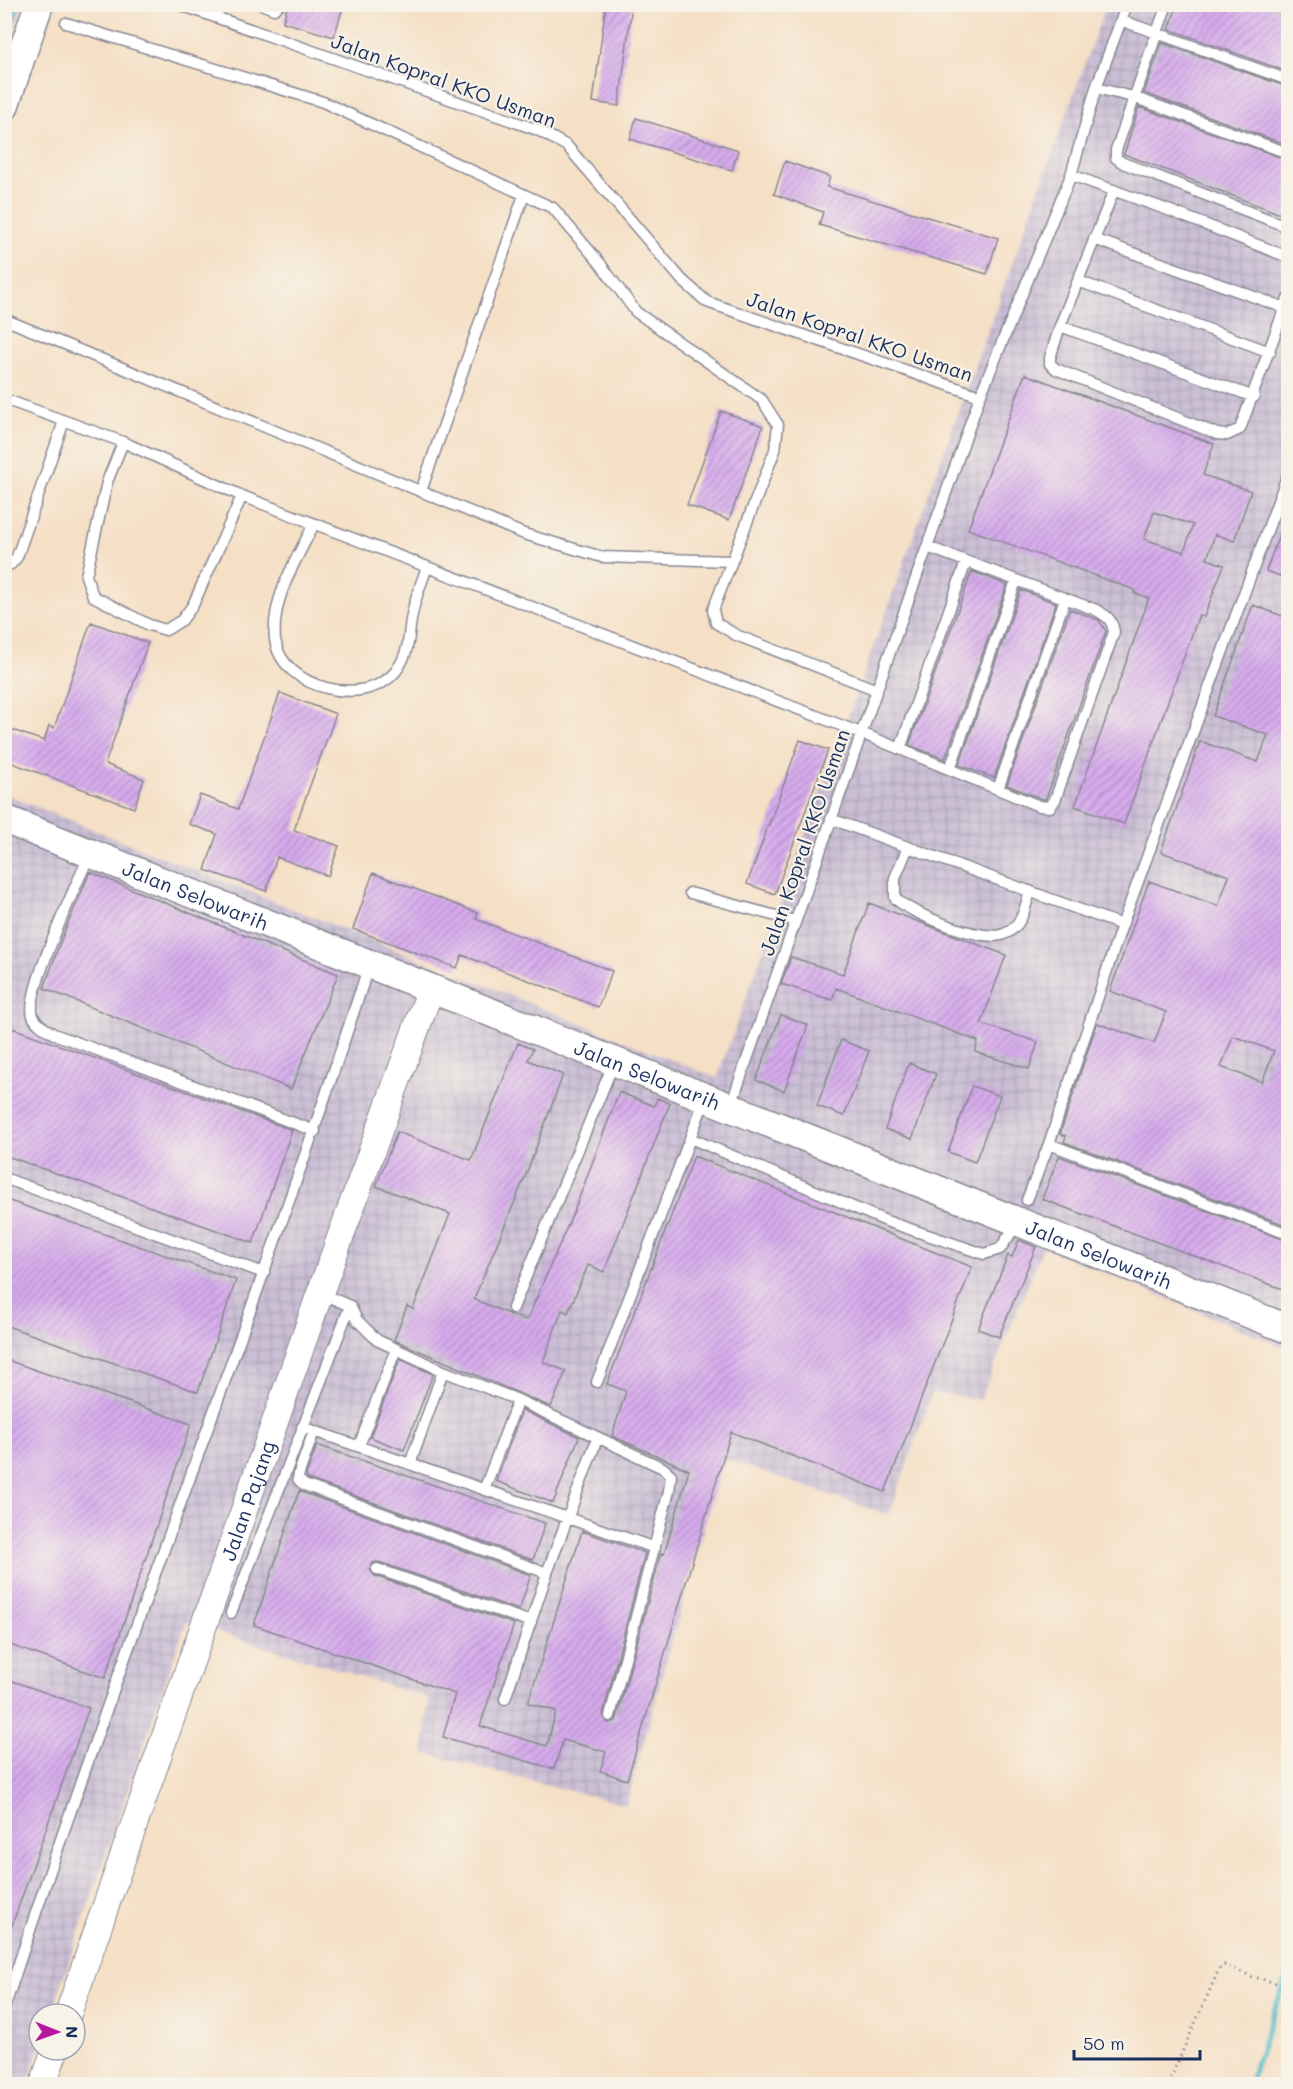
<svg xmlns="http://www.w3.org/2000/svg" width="1293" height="2089" font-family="Mali,sans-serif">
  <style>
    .industrial { fill: url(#industrial-grid) }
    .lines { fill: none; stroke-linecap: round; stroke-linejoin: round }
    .stream { stroke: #51bfc8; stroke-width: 5 }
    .building { fill: url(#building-hatch); fill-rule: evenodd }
    .service-casing { stroke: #888792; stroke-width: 13 }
    .tertiary-casing { stroke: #888792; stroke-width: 28 }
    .secondary-casing { stroke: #888792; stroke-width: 31 }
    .path { stroke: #888792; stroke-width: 3; stroke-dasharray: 1.5 4.5; stroke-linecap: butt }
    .service { stroke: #fff; stroke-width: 10 }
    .tertiary { stroke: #fff; stroke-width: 26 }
    .secondary { stroke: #fff; stroke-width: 28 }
    .labels { text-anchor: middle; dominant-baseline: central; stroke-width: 4.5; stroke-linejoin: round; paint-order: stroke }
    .street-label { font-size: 20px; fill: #1b2f5e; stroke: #f7f3e8 }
  </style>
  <defs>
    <pattern id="industrial-grid" width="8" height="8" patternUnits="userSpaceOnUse" patternTransform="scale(1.5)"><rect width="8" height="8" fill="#cbbfd5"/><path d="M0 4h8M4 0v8" fill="none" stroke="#aea4b9"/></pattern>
    <pattern id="building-hatch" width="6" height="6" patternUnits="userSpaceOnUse" patternTransform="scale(1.5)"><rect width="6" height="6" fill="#d7abed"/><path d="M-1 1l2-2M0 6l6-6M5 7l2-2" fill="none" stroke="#ae8cc3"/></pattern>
  </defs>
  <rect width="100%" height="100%" fill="#f7f3e8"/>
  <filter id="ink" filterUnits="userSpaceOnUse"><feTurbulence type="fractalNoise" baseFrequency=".0167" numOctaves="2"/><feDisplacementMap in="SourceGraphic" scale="12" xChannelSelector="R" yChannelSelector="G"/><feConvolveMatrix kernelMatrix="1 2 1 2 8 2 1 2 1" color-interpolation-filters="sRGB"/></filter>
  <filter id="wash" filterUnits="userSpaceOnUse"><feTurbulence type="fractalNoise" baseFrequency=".008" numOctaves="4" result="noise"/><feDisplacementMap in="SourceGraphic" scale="24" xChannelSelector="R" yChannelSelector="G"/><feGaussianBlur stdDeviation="1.35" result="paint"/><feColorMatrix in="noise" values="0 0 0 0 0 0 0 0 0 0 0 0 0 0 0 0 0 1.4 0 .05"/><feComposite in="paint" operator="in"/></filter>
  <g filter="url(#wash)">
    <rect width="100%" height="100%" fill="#f5dfc5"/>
    <path class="industrial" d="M5,4L23,5L5,56L4,5Z
      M1106,5H1288V1349L1043,1247L981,1399L932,1393L889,1515L723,1458L626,1805L424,1753L429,1698L186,1622L51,2014H39V2049L27,2084H4V794L717,1078Z"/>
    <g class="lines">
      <path class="stream" d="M4,41L17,4
        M1249,2084L1288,1972"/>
    </g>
    <g id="blocks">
      <path class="building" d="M288,4H344L334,37L283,22Z
        M606,4H632L619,106L593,102Z
        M1178,4H1261L1288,16V72L1169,29Z
        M1162,43L1288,87V145L1144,93Z
        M1139,107L1288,160V217L1124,154Z
        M636,118L738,150L732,170L630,139Z
        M785,161L830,177L827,187L998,238L987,274L819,225L823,212L774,194Z
        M1025,374L1214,444L1203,475L1251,491L1234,541L1215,534L1207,559L1224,565L1204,617L1199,615L1124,824L1075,806L1149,598L1134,593L1135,590L968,529ZM1154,512L1193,525L1184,552L1144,539Z
        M721,411L763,426L729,520L687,505Z
        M1287,513H1288V579L1266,571Z
        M972,571L1007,585L945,759L909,745Z
        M1021,590L1056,603L994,778L959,765Z
        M1253,605L1288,618V1226L1064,1142L1066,1136L1060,1134L1097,1023L1154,1043L1166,1012L1110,991L1149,881L1218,906L1229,876L1161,852L1200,741L1258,762L1268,735L1213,716ZM1233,1036L1274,1051L1262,1082L1221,1067Z
        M1070,609L1099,620L1106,631L1046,799H1042L1007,785Z
        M91,622L148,643L105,764L144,779L134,808L4,760V727L44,741L49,726L54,728Z
        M280,693L336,714L294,830L339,846L328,876L277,857L266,891L205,870L217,834L189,824L200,795L238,809Z
        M800,740L828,750L775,894L747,884Z
        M90,872L338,974L291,1089L44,988L61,940Z
        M373,873L478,913L476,919L612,971L598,1007L462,955L457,968L353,929Z
        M869,903L1006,955L981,1024L1038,1042L1029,1069L975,1052L978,1041L836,988L832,1000L781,984L791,957L843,974Z
        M781,1015L808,1025L784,1091L756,1080Z
        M4,1025L292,1130L253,1243L4,1155Z
        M841,1040L869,1051L844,1116L817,1106Z
        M518,1043L533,1049L528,1060L563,1075L527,1172L474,1299L511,1315L527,1320L576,1206L619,1092L654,1106L657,1098L670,1103L604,1272L588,1265L568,1313L562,1310L543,1362L566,1371L551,1407L394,1340L407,1306L413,1309L450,1214L376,1186L397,1132L471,1160Z
        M909,1063L936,1074L912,1139L885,1129Z
        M972,1086L1000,1096L975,1162L948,1152Z
        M694,1156L972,1267L885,1492L731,1432L627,1780L600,1771L606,1752L563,1740L554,1769L443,1737L455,1694L254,1625L299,1491L531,1575L519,1610L379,1562L373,1563L370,1570L375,1576L514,1624L480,1726L547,1746L556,1711L528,1703L582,1531L645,1553L603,1714L608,1723L616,1721L661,1553L664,1554L689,1470L612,1436L626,1391L607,1384Z
        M1059,1156L1288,1241V1291L1042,1199Z
        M4,1199L236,1280L198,1392L4,1325Z
        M1019,1240L1036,1247L999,1337L978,1329L1008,1255L1012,1257Z
        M4,1359L191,1424L105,1678L4,1643Z
        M400,1359L433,1374L404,1450L370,1437Z
        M522,1410L579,1437L553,1503L496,1481Z
        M317,1445L545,1523L533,1560L308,1479L306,1475Z
        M4,1678L89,1708L6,1942H4Z"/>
    </g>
  </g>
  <g filter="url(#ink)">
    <use href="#blocks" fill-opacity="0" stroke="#888792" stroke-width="1.5"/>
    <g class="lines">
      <defs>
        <path id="service" d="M178,4L538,130L567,146L682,280L707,302L980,396L731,1105
          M261,4L274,9L280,4
          M1167,4L1116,150V158L1123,163L1288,227
          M1277,4L1288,9
          M1123,21L1288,80
          M66,23L323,102L553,208L599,262L636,312L762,400L778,425L775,450L713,610L716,623L736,635L877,690
          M1096,88L1133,97L1288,153
          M1071,175L1096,88L1127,4
          M1114,190L1060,326L1050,358V364L1056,369L1217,434L1227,435L1240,429L1288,299
          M1094,239L1285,308
          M1078,281L1270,352
          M4,319L524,534L602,557L731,561
          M1060,326L1254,397
          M980,396L1071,175L1168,210L1288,257
          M4,399L123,442L242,496L861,733L1039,806L1050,807L1055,800L1114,632C1112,619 1107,616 1096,610L928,547
          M123,442L107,482L86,576L93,596L149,625L166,630L182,620L193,605L242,496
          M421,491L524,195
          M314,524C297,559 271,598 275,639C281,689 366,709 396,671C412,649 407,634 413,610C416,596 422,581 427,567
          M4,565L11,564L17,557L64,421
          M900,749L966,562
          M950,769L1016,581
          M998,789L1065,599
          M831,819L1122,925
          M908,847L895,878V898C910,914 984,943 1004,934C1022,927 1025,908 1030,891
          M90,854C78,881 24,994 33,1016C37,1025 46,1029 54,1034L315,1131
          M690,893L795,921
          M690,1138L886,1221L984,1254L1000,1249L1017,1224
          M1049,1144L1288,1234
          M4,1178L264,1273
          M1027,1200L1049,1144L1122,925L1288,474
          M320,1293L350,1306L357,1320L377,1340L443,1371L518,1400L663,1468L671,1475L669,1491L610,1716
          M513,1308L614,1062
          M597,1382L705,1099
          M302,1427L655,1548
          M314,1431L299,1473L298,1479L304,1485L547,1573
          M359,1446L396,1349
          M410,1464L443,1371
          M484,1490L518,1400
          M377,1569L531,1622
          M231,1613L350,1306
          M505,1699L547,1573L597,1439
          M4,2009C118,1658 255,1316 369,965"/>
        <g id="tertiary">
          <path id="s1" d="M68,2014L320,1293L431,988"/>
          <path d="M43,2084L55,2050"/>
        </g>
        <g id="secondary">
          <path d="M4,107L39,4"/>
          <path id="s2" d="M4,819L1288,1329"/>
        </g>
      </defs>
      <use href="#service" class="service-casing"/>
      <use href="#tertiary" class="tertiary-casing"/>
      <use href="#secondary" class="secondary-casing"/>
      <path class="path" d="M1168,2084L1220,1967L1225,1965L1253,1977L1288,1986"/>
      <use href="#service" class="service"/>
      <use href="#tertiary" class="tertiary"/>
      <use href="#secondary" class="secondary"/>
    </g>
  </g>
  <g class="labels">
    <g class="street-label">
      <text transform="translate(444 80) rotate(20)">Jalan Kopral KKO Usman</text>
      <text transform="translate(860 336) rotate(19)">Jalan Kopral KKO Usman</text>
      <text transform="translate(804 842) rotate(-71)">Jalan Kopral KKO Usman</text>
      <text stroke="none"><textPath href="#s2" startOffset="206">Jalan Selowarih</textPath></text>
      <text stroke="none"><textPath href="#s2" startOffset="692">Jalan Selowarih</textPath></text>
      <text stroke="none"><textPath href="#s2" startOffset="1178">Jalan Selowarih</textPath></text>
      <text stroke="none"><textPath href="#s1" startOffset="544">Jalan Pajang</textPath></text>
    </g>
  </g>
  <rect width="1293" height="2089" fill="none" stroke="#f7f3e8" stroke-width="24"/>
  <g transform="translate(57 2032) rotate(91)"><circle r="28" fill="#f7f3e8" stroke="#9fa5b1" stroke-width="1.5"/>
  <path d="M0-4.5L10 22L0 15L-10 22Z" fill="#b5179e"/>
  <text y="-9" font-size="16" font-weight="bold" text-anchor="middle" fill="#1b2f5e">N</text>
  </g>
  <path d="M1074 2050v9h126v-9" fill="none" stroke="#1b2f5e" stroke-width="3"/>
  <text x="1083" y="2050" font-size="18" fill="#1b2f5e" stroke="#f7f3e8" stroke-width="4.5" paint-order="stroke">50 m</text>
</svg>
